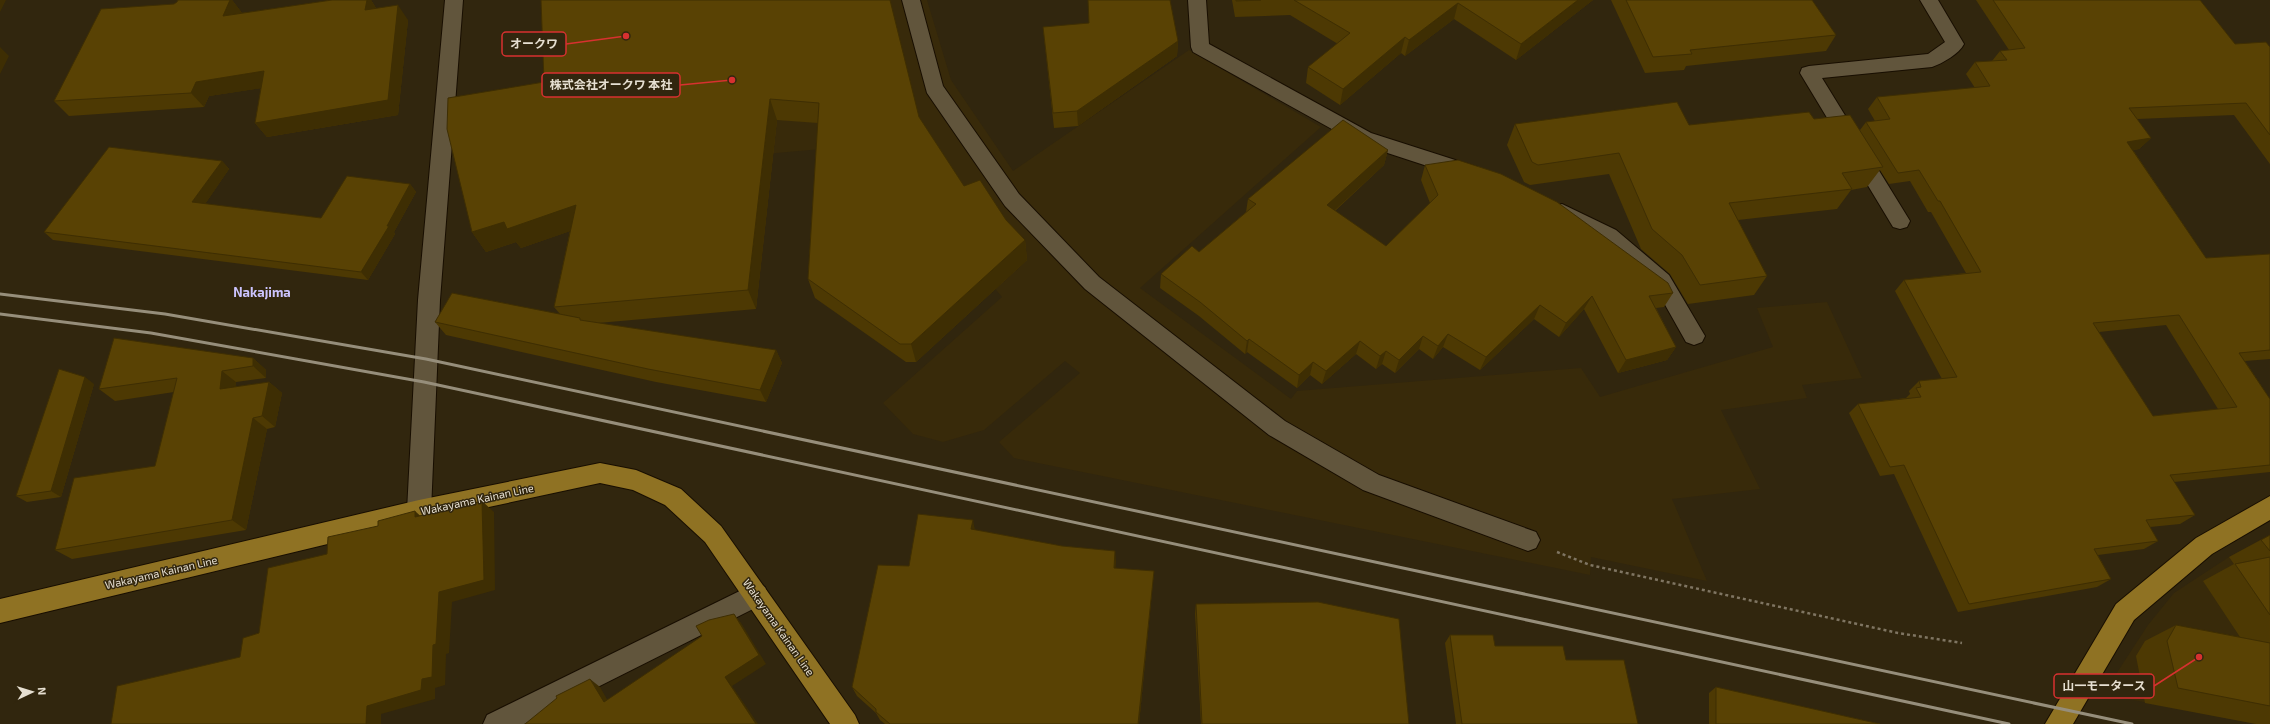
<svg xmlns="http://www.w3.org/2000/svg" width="2270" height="724" font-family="'Exo 2','Noto Sans JP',sans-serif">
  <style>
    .built { fill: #382a0a }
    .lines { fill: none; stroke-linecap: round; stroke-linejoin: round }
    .minor-casing { stroke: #180e00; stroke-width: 2 }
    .major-casing { stroke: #180e00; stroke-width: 2 }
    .path { stroke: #7f7562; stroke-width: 2.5; stroke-dasharray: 3 3; stroke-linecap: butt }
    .minor { fill: #61553c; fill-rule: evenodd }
    .major { fill: #8f7223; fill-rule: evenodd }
    .rail { stroke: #968e7b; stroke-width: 3 }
    .wall { fill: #4d3903; fill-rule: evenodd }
    .shaded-wall { fill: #3e2e03 }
    .building { fill: #594204; stroke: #3e2e03; fill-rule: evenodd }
    .labels { text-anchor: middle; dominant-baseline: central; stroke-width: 3; stroke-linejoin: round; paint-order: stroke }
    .street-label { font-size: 11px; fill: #e6dfd1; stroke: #31260e }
    .quarter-label { font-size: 13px; font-weight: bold; fill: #cbc3fd; stroke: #31260e }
    .leader { fill: none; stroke: #d73130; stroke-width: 1.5 }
    .callout-dot { fill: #d73130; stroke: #31260e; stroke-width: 1.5 }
    .callout { fill: #31260e; stroke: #d73130; stroke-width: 1.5 }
    .callout-label { font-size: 12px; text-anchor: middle; font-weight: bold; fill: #e6dfd1 }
  </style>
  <rect width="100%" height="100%" fill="#31260e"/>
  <path class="built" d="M887,0H927L951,80L1013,171L1189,50L1321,127L1140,288L1291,399L1297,391L1581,368L1600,397L1773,347L1757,308L1827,302L1862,378L1802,385L1807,398L1721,410L1760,489L1672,499L1707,581L1591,557L1590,575L1014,458L999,442L1080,373L1065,361L984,430L943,442L913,434L883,403L1002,297L945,229L889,143L554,173Z
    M2267,536L2270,541L2256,724L2123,698L2107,688L2148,625L2174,593L2229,557Z"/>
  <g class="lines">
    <defs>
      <path id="minor" d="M445,0H463L440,300L431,511L427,519L419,522L411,519L407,511L418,300Z
        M902,0H920L943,86L1019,194L1099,277L1285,421L1379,475L1536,532L1540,540L1536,548L1528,551L1363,490L1269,435L1085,289L1005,206L927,93Z
        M1188,0H1206L1209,44L1371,133L1477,167L1480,172L1477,177L1470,180L1357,143L1193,52L1191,47Z
        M1920,0H1938L1964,44C1959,54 1943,63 1932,67L1822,78L1910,221L1907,227L1900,229L1893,227L1800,73L1802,68L1809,66L1928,54L1945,42Z
        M1562,204L1616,230L1669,275L1705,336L1702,342L1694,345L1686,342L1655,287L1602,242L1555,218L1552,212L1555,206Z
        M756,583L765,587L768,595L765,603L524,724H483L487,715Z"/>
      <path id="major" d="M600,463L636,470L681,489L721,526L855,715L859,724H830L705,542L665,505L633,490L600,483L419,522L0,623V599L419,500Z
        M2270,496V520L2212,554L2134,620L2073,724H2045L2116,604L2196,538Z"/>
    </defs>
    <use href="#minor" class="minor-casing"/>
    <use href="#major" class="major-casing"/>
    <path class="path" d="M1557,552L1590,565L1898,633L1962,643"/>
    <use href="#minor" class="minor"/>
    <use href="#major" class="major"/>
    <path class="rail" d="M0,294L165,314L426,359L2132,724
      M0,314L151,333L424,382L2009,724"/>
  </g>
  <path class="wall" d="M178,0H232L242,13L332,0H371L376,8L408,20L398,115L267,137L255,123L261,88L209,96L204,107L69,116L54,101L174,4L177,2Z
    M541,0L919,117L964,186L1006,220L1025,240L1027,260L916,362H906L815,298L808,279L818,123L777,120L756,309L598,323L776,350L782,363L766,402L656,382L446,335L435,322L560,314L554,307L570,231L521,248L516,242L486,252L472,232L544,82Z
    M1232,0H1593L1516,60L1454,19L1405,56L1401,53L1340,105L1306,83L1308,67L1338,44L1290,15L1235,17Z
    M1611,0H1812L1836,35L1826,51L1686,66L1684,70L1645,73Z
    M1976,0H2200L2235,44L2270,47V164L2234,115L2137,119L2151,138L2139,149L2133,150L2206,258L2270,254V359L2245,361L2270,399V472L2174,482L2195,515L2180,524L2150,527L2158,541L2144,549L2098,555L2111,579L2097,587L1958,612L1894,474L1880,476L1849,413L1858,404L1906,398L1910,394L1909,391L1919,381L1942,379L1895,291L1904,280L1966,273L1931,212H1928L1910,181L1889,184L1880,170L1867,187L1851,190L1837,209L1738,220L1767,276L1754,295L1688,304L1670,274L1641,249L1609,174L1530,185L1524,182L1507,145L1515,124L1689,125L1814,119L1860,130L1866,122L1875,121L1868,109L1877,97L1975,88L1966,74L1975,62L1992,61L2000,51L2009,50ZM2166,325L2218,409L2153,416L2099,332Z
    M1043,27L1178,41L1177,56L1078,126L1054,128Z
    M1388,150L1384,165L1335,211L1386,246L1430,203L1421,180L1425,165L1673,293L1664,307L1656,308L1676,347L1667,360L1618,373L1584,309L1559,337L1534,319L1480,370L1443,347L1433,359L1419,349L1395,373L1382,364L1376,369L1356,354L1322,384L1310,375L1297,388L1247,352L1245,354L1199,316L1160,288L1161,274L1199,252L1246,212L1248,199Z
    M222,161L229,169L205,204L321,218L410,184L416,192L394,232L395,234L368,280L53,240L44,232Z
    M253,358L266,370V378L236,382L235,387L269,382L282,393L275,427L267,429L246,530L72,559L55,550L155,466L174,392L115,401L99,389Z
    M94,384L61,497L27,502L16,496Z
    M975,530L1062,546L1115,551V568L1154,571L1153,581L1139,724H885L880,720L876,713L857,696L852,687L909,566Z
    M2270,535V724H2256L2145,703L2136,656L2145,641L2176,625L2240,637L2203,581L2234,564L2229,557Z
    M1196,604L1409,724H1201L1195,613Z
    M1450,635L1495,646L1566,660L1638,724H1456L1445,643Z
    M1716,687L1880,724H1709V693Z"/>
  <path class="shaded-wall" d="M0,0H6L0,12Z
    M230,0H232L242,13L223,16Z
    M367,0H371L377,10H365Z
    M1578,0H1593L1516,60L1521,44Z
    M1458,3L1454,19L1405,56L1409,40Z
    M398,5L408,20L398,115L267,137L255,123Z
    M1405,37L1401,53L1340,105L1343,89Z
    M1178,41L1177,56L1078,126L1077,111Z
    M0,47L9,56L0,74Z
    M264,71L276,86L209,96L204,107L191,93L196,82Z
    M770,99L777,120L756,309L748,290Z
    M2151,138L2139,149L2116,153L2127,142Z
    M1388,150L1384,165L1324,220L1327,205Z
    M222,161L229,169L201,210L192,202Z
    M410,184L416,192L394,232L395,234L368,280L361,272Z
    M576,205L588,225L521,248L516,242L486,252L472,232L504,222Z
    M1025,240L1027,260L916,362L911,344Z
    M1592,296L1584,309L1559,337L1566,323Z
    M1540,305L1534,319L1480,370L1486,357Z
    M1448,334L1443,347L1433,359L1438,346Z
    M1423,336L1419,349L1395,373L1399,360Z
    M1249,339L1247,352L1245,354L1247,341Z
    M1360,341L1356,354L1322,384L1326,371Z
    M1676,347L1667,360L1618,373L1626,360Z
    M776,350L782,363L766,402L760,390Z
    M1386,351L1382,364L1376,369L1380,356Z
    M253,358L266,370V378L253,366Z
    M1313,362L1310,375L1297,388L1299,375Z
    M222,371L236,382L234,400L220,389Z
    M85,377L94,384L61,497L51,491Z
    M269,382L282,393L275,427L262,416Z
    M253,418L267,429L246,530L232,520Z
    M482,501L494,512L495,590L452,602L449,653L446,654L445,685L435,688V699L381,714V724H366L367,706L422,679L433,645L439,592Z
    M415,511L427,522L415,517Z
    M973,520L975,530L971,529Z
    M1115,551L1116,561L1115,578L1114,568Z
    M1154,571L1153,581L1139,724H1138Z
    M734,614L741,623L766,664L732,686L758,724H756L725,677Z
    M590,679L600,687L613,710L604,702Z"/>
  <path class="building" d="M178,0H230L223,16L332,0H367L365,10L398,5L388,100L255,123L264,71L196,82L191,93L54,101L101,9L174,4L177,2Z
    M541,0H890L919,117L964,186L980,180L1006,220L1025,240L911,344H900L808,279L819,103L770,99L748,290L554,307L576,205L507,229L504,222L472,232L447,129L448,98L544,82Z
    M1088,0H1170L1178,41L1077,111L1053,113L1043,27L1089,23Z
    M1236,0H1261L1236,1Z
    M1294,0H1578L1521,44L1458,3L1409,40L1405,37L1343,89L1308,67L1350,33Z
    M1626,0H1812L1836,35L1690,50L1692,54L1653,57Z
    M1993,0H2200L2235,44L2266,42L2270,47V135L2246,103L2129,108L2151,138L2127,142L2206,258L2270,254V350L2239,353L2270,399V465L2170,475L2195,515L2146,520L2158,541L2094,549L2111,579L1969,604L1904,465L1890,467L1858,404L1921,397L1916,388L1921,387L1919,381L1957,377L1904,280L1981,272L1940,201H1938L1919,170L1898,173L1866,122L1890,119L1877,97L1990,86L1975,62L2007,60L2000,51L2025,48ZM2179,315L2237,407L2153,416L2093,323Z
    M1677,102L1689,125L1809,112L1814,119L1850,115L1883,167L1842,173L1852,189L1729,203L1767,276L1700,285L1682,255L1652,229L1619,153L1538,165L1532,162L1515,124Z
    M1343,120L1388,150L1327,205L1386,246L1438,195L1425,165L1458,160L1501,174L1557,202L1668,283L1673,293L1649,296L1676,347L1626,360L1592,296L1566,323L1540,305L1486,357L1448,334L1438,346L1423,336L1399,360L1386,351L1380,356L1360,341L1326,371L1313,362L1299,375L1249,339L1247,341L1200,302L1161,274L1192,246L1199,252L1256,204L1248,199Z
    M109,147L222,161L192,202L321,218L347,176L410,184L387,226H389L361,272L44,232Z
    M452,293L580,318V320L776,350L760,390L648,369L435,322Z
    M114,338L253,358V366L222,371L220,389L269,382L262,416L253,418L232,520L55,550L74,478L155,466L177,378L99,389Z
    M59,369L85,377L51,491L16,496Z
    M482,501L484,580L439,592L436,644L433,645L432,677L422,679L421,690L367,706L366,724H111L117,686L240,657L243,638L259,633L268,568L327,554L328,537L378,526V521L415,511V517Z
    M918,514L973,520L971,529L1062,546L1115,551L1114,568L1154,571L1138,724H890L876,712V709L852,687L878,565L909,566Z
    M2270,535V551L2261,540Z
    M2270,557V615L2235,564Z
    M1318,602L1399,619L1409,724H1202L1196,604Z
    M734,614L759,655L725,677L756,724H525L557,698L556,696L590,679L604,702L702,636L696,626L709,620Z
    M2176,625L2270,643V706L2178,688L2167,641Z
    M1450,635H1493L1495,646H1563L1566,660H1624L1638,724H1462Z
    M1716,687L1880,724H1716Z"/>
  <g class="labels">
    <g class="street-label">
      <text transform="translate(477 499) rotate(-12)">Wakayama Kainan Line</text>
      <text transform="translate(161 572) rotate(-13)">Wakayama Kainan Line</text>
      <text transform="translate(779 627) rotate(55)">Wakayama Kainan Line</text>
    </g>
    <g class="quarter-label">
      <text x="262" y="292">Nakajima</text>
    </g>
  </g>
  <path class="leader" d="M626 36L566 44M732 80L680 85M2199 657L2154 686"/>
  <g class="callout-dot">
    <circle cx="626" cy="36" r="4"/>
    <circle cx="732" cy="80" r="4"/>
    <circle cx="2199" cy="657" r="4"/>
  </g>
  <g class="callout">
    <rect x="502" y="32" width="64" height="24" rx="4"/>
    <rect x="542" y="73" width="138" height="24" rx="4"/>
    <rect x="2054" y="674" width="100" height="24" rx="4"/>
  </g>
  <g class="callout-label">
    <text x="534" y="48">オークワ</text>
    <text x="611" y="89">株式会社オークワ 本社</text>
    <text x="2104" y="690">山一モータース</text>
  </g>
  <g transform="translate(32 692) rotate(86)" stroke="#31260e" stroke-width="3" paint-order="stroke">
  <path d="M0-3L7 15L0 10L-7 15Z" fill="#e6dfd1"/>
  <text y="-6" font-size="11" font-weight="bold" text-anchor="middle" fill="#e6dfd1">N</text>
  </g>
</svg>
